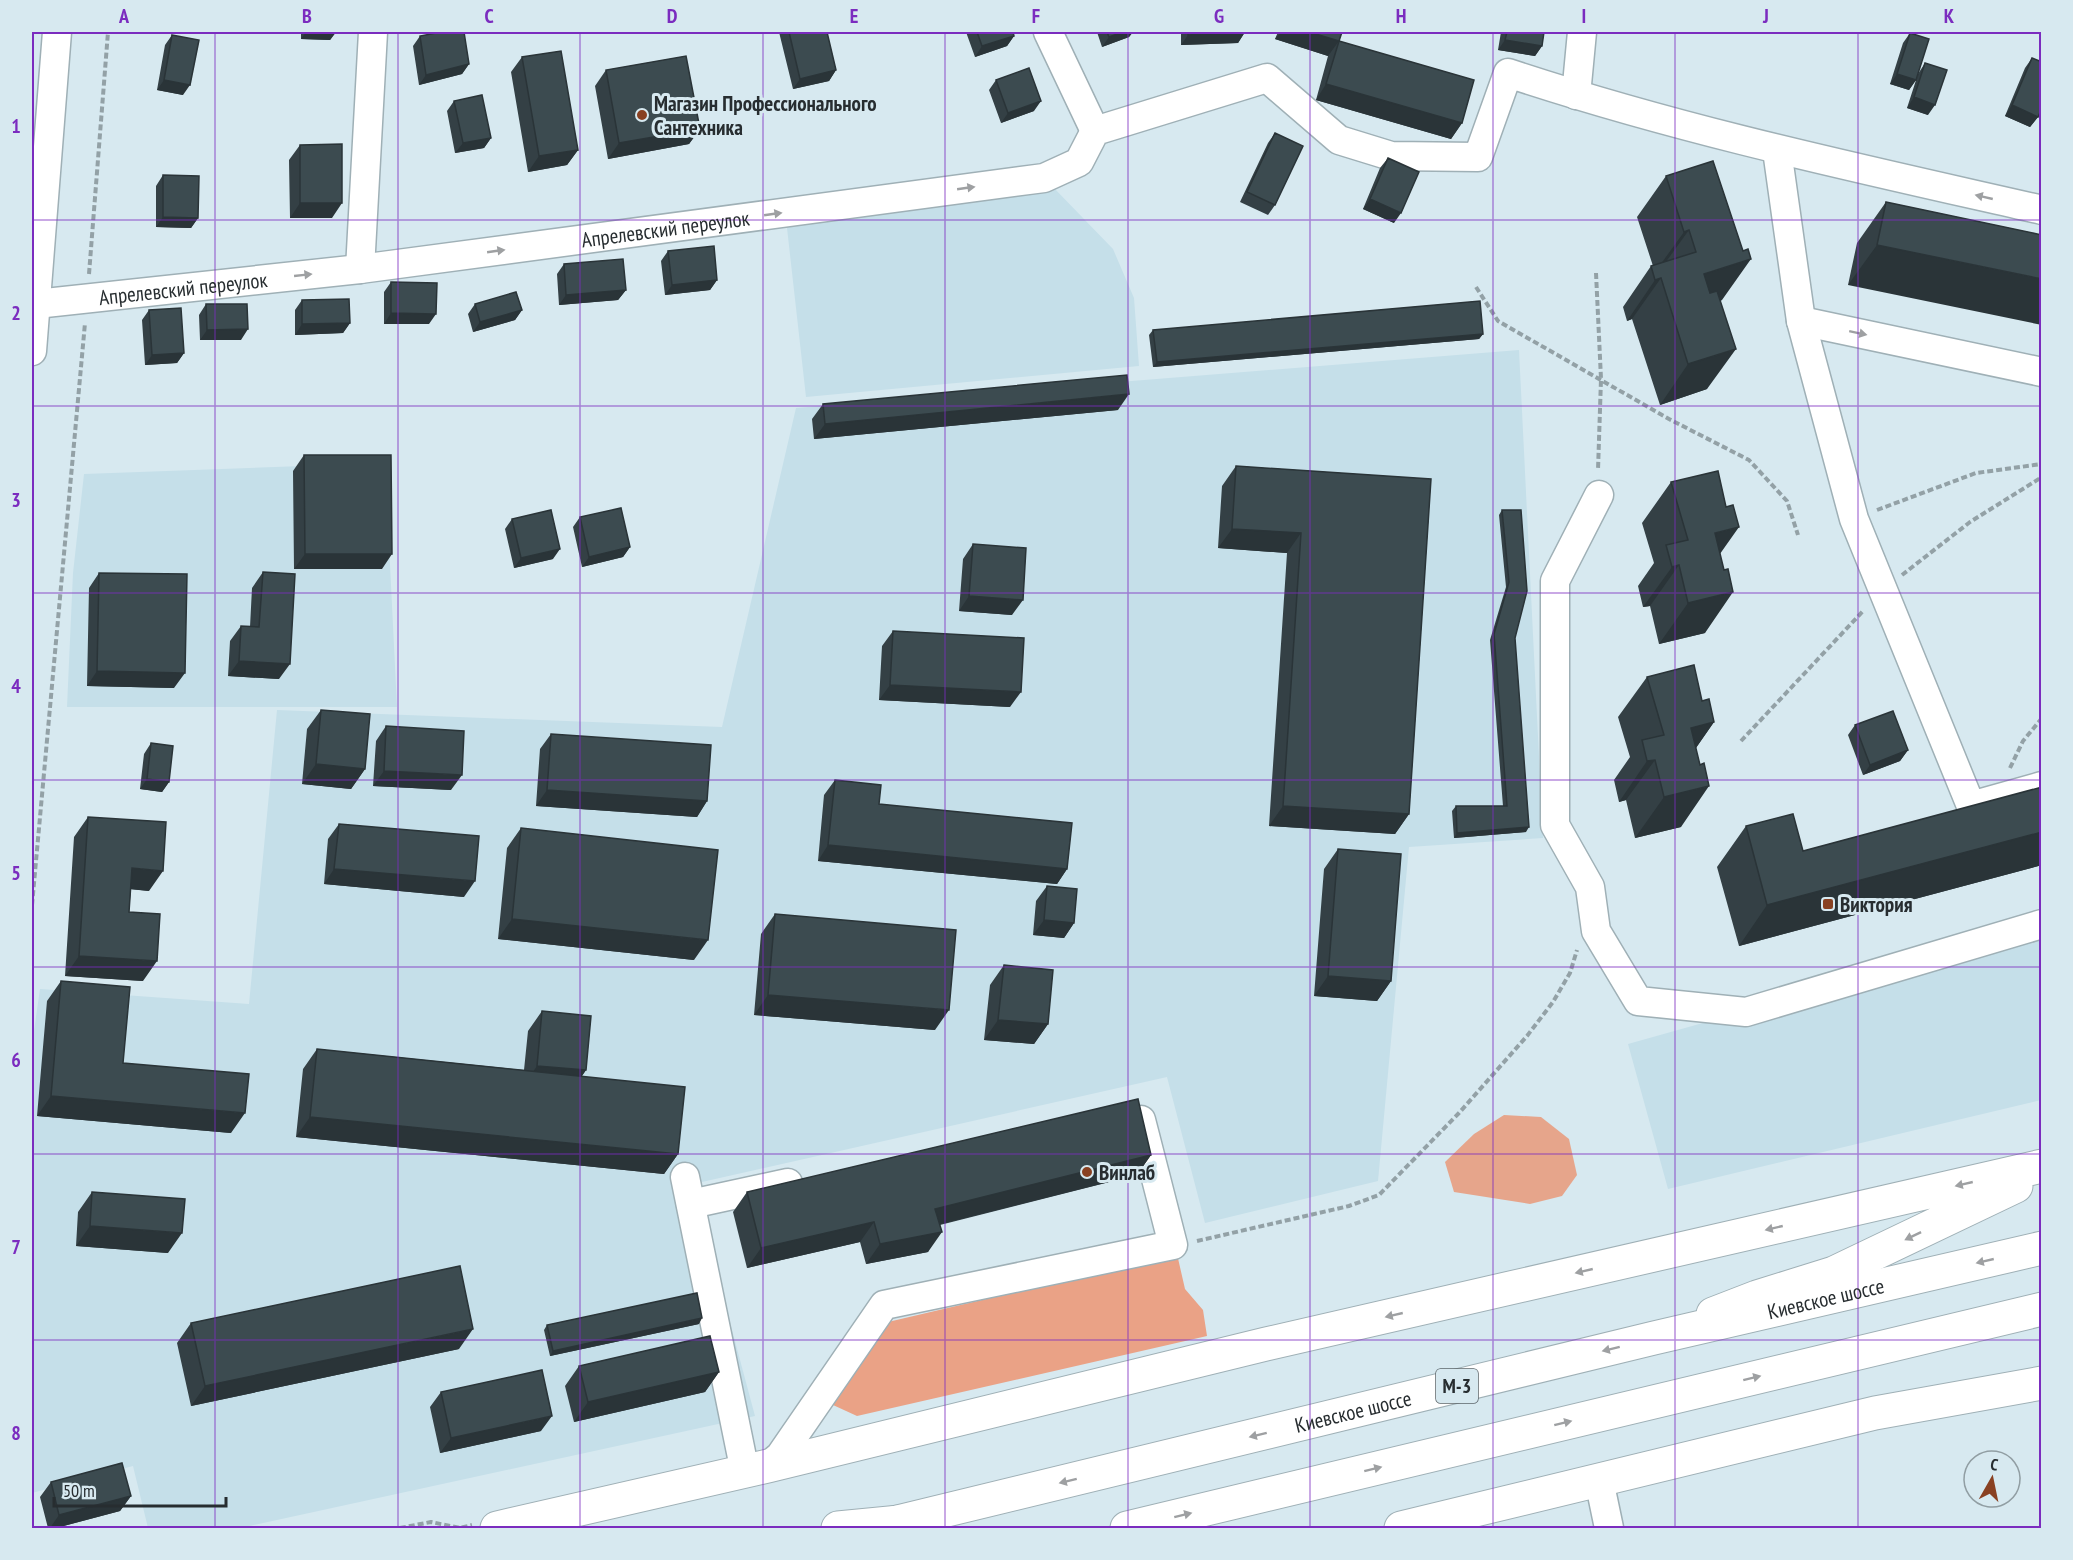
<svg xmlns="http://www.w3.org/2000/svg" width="2073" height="1560" font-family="'PT Sans Narrow',sans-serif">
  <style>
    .built { fill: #c5dfe9 }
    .green { fill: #e6a58b }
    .forest { fill: #eaa286 }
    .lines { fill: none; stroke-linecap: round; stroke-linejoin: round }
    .minor-casing { stroke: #9fb0b6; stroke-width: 31 }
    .major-casing { stroke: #9fb0b6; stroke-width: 35 }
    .highway-casing { stroke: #9fb0b6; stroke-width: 35 }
    .path { stroke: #93a1a6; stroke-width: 4; stroke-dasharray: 6 3; stroke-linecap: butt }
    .minor { stroke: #fff; stroke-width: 28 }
    .major { stroke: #fff; stroke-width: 33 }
    .highway { stroke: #fff; stroke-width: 33 }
    .wall { fill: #344045 }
    .shaded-wall { fill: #2a3438 }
    .building { fill: #3c4b50; stroke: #2a3438; stroke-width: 1.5 }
    .oneway { fill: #9ea0a2 }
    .grid { fill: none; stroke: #7b2cbf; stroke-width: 1.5; stroke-opacity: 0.55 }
    .poi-dot { fill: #894122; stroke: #d7e9f0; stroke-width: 2 }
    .labels { text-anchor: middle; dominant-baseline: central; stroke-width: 6; stroke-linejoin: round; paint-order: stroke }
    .shield { fill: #d7e9f0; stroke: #5c656a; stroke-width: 1.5 }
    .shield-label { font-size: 20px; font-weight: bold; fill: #272d30 }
    .poi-label { font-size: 21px; font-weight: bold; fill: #272d30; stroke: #d7e9f0; text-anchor: start }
    .street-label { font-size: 21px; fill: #272d30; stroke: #d7e9f0 }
    .neatline { fill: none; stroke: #7b2cbf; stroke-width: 2 }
    .grid-label { font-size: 20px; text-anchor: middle; font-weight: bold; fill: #7b2cbf }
  </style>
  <rect width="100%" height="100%" fill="#d7e9f0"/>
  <path class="built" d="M1053,187L1113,249L1134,298L1139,366L806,397L786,219Z
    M1519,350L1543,838L1409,847L1378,1181L1205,1223L1167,1077L693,1184L755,1416L240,1528H148L133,1466L32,1493V1045L40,989L249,1004L277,710L722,727L796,408Z
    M385,463L397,707H67L73,573L84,474Z
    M2041,928V1100L1668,1189L1628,1044Z"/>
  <path class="green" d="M1504,1115L1541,1117L1569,1139L1577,1175L1562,1196L1530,1204L1454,1192L1445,1162L1474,1134Z"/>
  <path class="forest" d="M1177,1254L1185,1289L1203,1310L1207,1336L857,1416L833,1405L888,1322Z"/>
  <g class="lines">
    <defs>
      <g id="minor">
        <path d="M1048,32L1095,131"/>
        <path d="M1576,95L1582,32"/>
        <path d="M1777,150L1801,321L1854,519L1971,806L2042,786"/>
        <path d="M360,269L373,32"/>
        <path id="s1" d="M36,304L360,269L1044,178L1079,162L1095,131L1267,78L1339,140L1391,156L1478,157L1508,73C1683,131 1862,169 2042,210"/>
        <path d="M1801,321L2042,372"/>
        <path d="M32,351L57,32"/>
        <path d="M1599,495L1555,581V825L1590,887L1596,931L1638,1001L1746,1012L2042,924"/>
        <path d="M685,1177L745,1472"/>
        <path d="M691,1204L788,1183"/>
        <path d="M768,1466L780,1456L884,1305L1173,1245L1141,1120"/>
        <path d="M1599,1480L1609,1528"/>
      </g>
      <path id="major" d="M1713,1314L1757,1297L1834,1273L2016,1186
        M497,1528L768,1466L1266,1344L2042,1166
        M838,1528L900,1522
        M1401,1528L1875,1413L2042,1383"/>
      <g id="highway">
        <path id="s2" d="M873,1528L1654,1338L2042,1248"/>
        <path d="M1127,1528L2042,1309"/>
      </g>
    </defs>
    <use href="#minor" class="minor-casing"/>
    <use href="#major" class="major-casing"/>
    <use href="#highway" class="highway-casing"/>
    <path class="path" d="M1596,273L1601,379L1598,470
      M89,274L108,32
      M1476,287L1498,321L1669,419L1749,460L1787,501L1798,535
      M1877,510L1976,473L2042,464
      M1902,575L1970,522L2042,477
      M1741,741L1864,610
      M2010,768L2023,741L2042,718
      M32,905L85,323
      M1197,1241L1349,1206L1379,1195L1459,1113L1527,1036L1553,1002L1570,973L1577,950
      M400,1528L431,1522L460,1528L472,1525"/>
    <use href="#minor" class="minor"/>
    <use href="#major" class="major"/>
    <use href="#highway" class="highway"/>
  </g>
  <path class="wall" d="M301,32H336L330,40L301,39Z
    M779,32H827L836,70L829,81L793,89Z
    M966,32H1013L1014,36L1007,46L975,57Z
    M1097,32H1133L1129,37L1102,47Z
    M1181,32H1245L1238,43L1181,45Z
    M1278,32H1342L1339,41L1462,123L1451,139L1316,100L1328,56L1275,39Z
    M1501,32H1544L1542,46L1535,56L1498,50Z
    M1910,33L1916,80L1909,90L1890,84L1903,43Z
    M172,35L183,95L157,90L165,45Z
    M420,36L469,64L462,74L419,85L413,46Z
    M522,57L578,150L567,165L528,172L511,72Z
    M2032,58L2038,117L2030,127L2005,116L2025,68Z
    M1925,63L1928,115L1907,108L1918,74Z
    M606,70L700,129L689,144L608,159L595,86Z
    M996,80L1034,111L1001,123L989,90Z
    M454,101L491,138L484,148L455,153L447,111Z
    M1275,133V205L1268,215L1240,202L1268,143Z
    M300,145L332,218H290L289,160Z
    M1388,158L1394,223L1363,209L1380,168Z
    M163,175L198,218L191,228L156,227V186Z
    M1666,176L1722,300L1720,301L1707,389L1660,405L1632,319L1627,321L1623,307L1651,266H1653L1637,217Z
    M1886,202L2042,235L1848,285L1857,243Z
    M668,251L717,280L710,290L665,295L661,261Z
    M564,264L626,290L618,300L559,305L557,274Z
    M391,282L429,324H384V292Z
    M302,300L350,323L343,333L295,335V310Z
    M206,304L241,340H200L199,315Z
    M475,304L522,310L515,320L473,332L468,314Z
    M149,310L184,353L177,363L145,365L142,320Z
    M1153,330L1483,334L1479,339L1153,367L1149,335Z
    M823,404L1118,410L814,439L812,419Z
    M304,455L382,569H294L293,471Z
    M1236,466L1431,479L1409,814L1395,834L1269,826L1287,553L1218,548L1222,486Z
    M1671,482L1720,554L1705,633L1659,644L1650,606L1643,607L1638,586L1654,563L1642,523Z
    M1502,510L1515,638L1526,832L1454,838L1452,811L1456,806H1503L1490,640L1506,587L1499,515Z
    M580,517L630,547L623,557L582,567L573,527Z
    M512,519L553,559L514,568L505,529Z
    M973,544L1012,615L959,611L963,559Z
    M263,572L279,679L228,676L230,641L241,626L250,627L252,588Z
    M99,573L174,688L87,686L89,588Z
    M893,631L1010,707L879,700L882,646Z
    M1647,677L1702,701L1714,722L1696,748L1681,827L1635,838L1626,800L1619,802L1614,780L1630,757L1618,717Z
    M321,710L365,769L351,789L302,784L307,729Z
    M1855,725L1908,750L1900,761L1863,775L1848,735Z
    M386,726L451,790L373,786L376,741Z
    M551,734L707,801L697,817L536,806L540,749Z
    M151,743L169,782L162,792L140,789L144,754Z
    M835,780L879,804L1067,869L1057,884L818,861L824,795Z
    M2042,787V865L1739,946L1717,867L1746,826L1803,851Z
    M88,817L149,891L131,889L129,912L143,981L65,976L74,837Z
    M339,824L464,897L324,884L328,839Z
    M521,828L694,960L498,939L507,848Z
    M1338,849L1391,981L1377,1001L1314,996L1324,869Z
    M1047,886L1074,923L1064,938L1033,935L1036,901Z
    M775,914L935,1030L754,1015L761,934Z
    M1004,965L1048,1024L1034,1044L984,1040L990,985Z
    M61,981L123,1063L231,1133L37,1116L47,1001Z
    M542,1011L586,1070L582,1076L678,1154L664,1174L296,1137L303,1069L317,1049L524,1070L528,1031Z
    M1151,1155L1137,1175L940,1225L928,1252L866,1264L860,1242L747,1268L733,1212L747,1192Z
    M92,1192L168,1253L76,1246L78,1212Z
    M191,1323L459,1349L191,1406L177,1343Z
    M699,1324L550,1356L544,1330L547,1325Z
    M579,1366L719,1372L705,1392L574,1422L565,1386Z
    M441,1392L541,1431L440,1453L430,1407Z
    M51,1482L131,1496L120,1511L56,1528H48L40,1497Z"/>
  <path class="shaded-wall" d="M306,32H336L330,40L301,39Z
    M1123,32H1133L1129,37L1102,47L1109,37Z
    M1245,32L1238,43L1181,45L1188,35Z
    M1281,32H1309L1339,41L1328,56L1275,39Z
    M1014,36L1007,46L975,57L982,46Z
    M1505,40L1542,46L1535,56L1498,50Z
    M469,64L462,74L419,85L426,75Z
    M836,70L829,81L793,89L800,79Z
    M1897,74L1916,80L1909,90L1890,84Z
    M164,80L190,85L183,95L157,90Z
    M1326,84L1462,123L1451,139L1316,100Z
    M1914,97L1935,105L1928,115L1907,108Z
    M1041,101L1034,111L1001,123L1008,113Z
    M2012,105L2038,117L2030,127L2005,116Z
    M700,129L689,144L608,159L619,143Z
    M491,138L484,148L455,153L463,143Z
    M578,150L567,165L528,172L539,156Z
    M1370,199L1401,213L1394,223L1363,209Z
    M300,203H342L332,218H290Z
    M163,217L198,218L191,228L156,227Z
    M1689,230L1660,270L1655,272L1684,232Z
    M1877,245L2042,279V325L1848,285Z
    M1751,259L1722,300L1675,315L1704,274Z
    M1661,278L1632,319L1627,321L1655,280Z
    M717,280L710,290L665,295L672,285Z
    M626,290L618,300L559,305L566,295Z
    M522,310L515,320L473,332L480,322Z
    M391,313L436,314L429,324H384Z
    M350,323L343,333L295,335L302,324Z
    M248,329L241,340H200L207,330Z
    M1483,334L1479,339L1153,367L1157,362Z
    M1736,349L1707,389L1660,405L1688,364Z
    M184,353L177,363L145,365L152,355Z
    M1129,394L1118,410L814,439L825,424Z
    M1739,527L1710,568L1715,533Z
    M1232,529L1301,533L1287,553L1218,548Z
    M630,547L623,557L582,567L589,557Z
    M560,549L553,559L514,568L521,558Z
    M305,554H392L382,569H294Z
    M1679,565L1650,606L1643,607L1672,567Z
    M1733,592L1705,633L1659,644L1688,603Z
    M969,596L1023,600L1012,615L959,611Z
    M239,661L290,664L279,679L228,676Z
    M97,671L185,673L174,688L87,686Z
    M890,685L1021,692L1010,707L879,700Z
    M1714,722L1686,762L1691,728Z
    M1908,750L1900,761L1863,775L1870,765Z
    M1655,760L1626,800L1619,802L1647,761Z
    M316,764L365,769L351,789L302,784Z
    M384,771L462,775L451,790L373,786Z
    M147,779L169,782L162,792L140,789Z
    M1709,786L1681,827L1635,838L1664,797Z
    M547,790L707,801L697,817L536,806Z
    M1283,806L1409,814L1395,834L1269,826Z
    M1529,827L1526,832L1454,838L1457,833Z
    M2042,832V865L1739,946L1767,905Z
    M828,845L1067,869L1057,884L818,861Z
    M132,868L163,871L149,891L118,888Z
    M334,869L475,881L464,897L324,884Z
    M512,919L708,940L694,960L498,939Z
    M1044,920L1074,923L1064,938L1033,935Z
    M79,956L157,961L143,981L65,976Z
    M1328,976L1391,981L1377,1001L1314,996Z
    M768,995L949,1010L935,1030L754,1015Z
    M998,1020L1048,1024L1034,1044L984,1040Z
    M537,1066L586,1070L572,1090L523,1086Z
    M51,1096L245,1113L231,1133L37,1116Z
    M310,1117L678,1154L664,1174L296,1137Z
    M1151,1155L1137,1175L921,1229L935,1209Z
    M874,1222L860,1242L747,1268L761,1248Z
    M90,1226L182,1233L168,1253L76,1246Z
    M942,1232L928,1252L866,1264L880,1244Z
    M702,1318L699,1324L550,1356L553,1351Z
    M473,1329L459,1349L191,1406L205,1386Z
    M719,1372L705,1392L574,1422L588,1402Z
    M552,1416L541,1431L440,1453L451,1438Z
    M131,1496L120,1511L56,1528H50L59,1515Z"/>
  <path class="building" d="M441,32H464L469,64L426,75L420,36Z
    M789,32H827L836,70L800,79Z
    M977,32H1013L1014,36L982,46Z
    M1107,32H1123L1109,37Z
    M1188,32H1245L1188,35Z
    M1309,32H1342L1339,41Z
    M1507,32H1544L1542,46L1505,40Z
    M1910,33L1929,39L1916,80L1897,74Z
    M172,35L199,40L190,85L164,80Z
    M1339,41L1474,80L1462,123L1326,84Z
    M561,51L578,150L539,156L522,57Z
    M686,56L700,129L619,143L606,70Z
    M2032,58L2042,62V108L2038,117L2012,105Z
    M1925,63L1947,70L1935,105L1914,97Z
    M1029,68L1041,101L1008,113L996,80Z
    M482,95L491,138L463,143L454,101Z
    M1275,133L1303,146L1275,205L1247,192Z
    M342,144V203H300V145Z
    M1388,158L1419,172L1401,213L1370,199Z
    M1713,161L1743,251L1748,249L1751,259L1704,274L1710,293L1717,291L1736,349L1688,364L1661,278L1655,280L1651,266L1696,252L1689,230L1684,232L1666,176Z
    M163,175L199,176L198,218L163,217Z
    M1886,202L2042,235V279L1877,245Z
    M714,246L717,280L672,285L668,251Z
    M623,259L626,290L566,295L564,264Z
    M391,282L437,283L436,314L391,313Z
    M516,292L522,310L480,322L475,304Z
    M349,299L350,323L302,324V300Z
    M1480,301L1483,334L1157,362L1153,330Z
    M206,304H247L248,329L207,330Z
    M181,308L184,353L152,355L149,310Z
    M1127,375L1129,394L825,424L823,404Z
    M304,455H391L392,554H305Z
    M1236,466L1431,479L1409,814L1283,806L1301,533L1232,529Z
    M1718,471L1726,507L1733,505L1739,527L1715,533L1724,570L1728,569L1733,592L1688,603L1679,565L1672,567L1666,545L1688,540L1671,482Z
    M621,508L630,547L589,557L580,517Z
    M551,510L560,549L521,558L512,519Z
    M1502,510H1521L1527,591L1515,638L1529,827L1457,833L1456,806H1507L1494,634L1509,582Z
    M973,544L1026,548L1023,600L969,596Z
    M263,572L295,574L290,664L239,661L241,626L259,627Z
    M99,573L187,574L185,673L97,671Z
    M893,631L1024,638L1021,692L890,685Z
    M1694,665L1702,701L1709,699L1714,722L1691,728L1700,765L1704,763L1709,786L1664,797L1655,760L1647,761L1642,740L1664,735L1647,677Z
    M321,710L370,714L365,769L316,764Z
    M1893,711L1908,750L1870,765L1855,725Z
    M386,726L464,731L462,775L384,771Z
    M551,734L711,745L707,801L547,790Z
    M151,743L173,746L169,782L147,779Z
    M835,780L881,785L879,804L1072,823L1067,869L828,845Z
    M2042,787V832L1767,905L1746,826L1793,814L1803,851Z
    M88,817L166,822L163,871L132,868L129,912L160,914L157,961L79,956Z
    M339,824L479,836L475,881L334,869Z
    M521,828L718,850L708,940L512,919Z
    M1338,849L1401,854L1391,981L1328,976Z
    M1047,886L1077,889L1074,923L1044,920Z
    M775,914L956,930L949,1010L768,995Z
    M1004,965L1053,970L1048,1024L998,1020Z
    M61,981L130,987L123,1063L249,1074L245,1113L51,1096Z
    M542,1011L591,1016L586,1070L537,1066Z
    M317,1049L685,1087L678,1154L310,1117Z
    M1138,1099L1151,1155L935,1209L942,1232L880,1244L874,1222L761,1248L747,1192Z
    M92,1192L185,1199L182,1233L90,1226Z
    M460,1266L473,1329L205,1386L191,1323Z
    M697,1293L702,1318L553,1351L547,1325Z
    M710,1336L719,1372L588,1402L579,1366Z
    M542,1370L552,1416L451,1438L441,1392Z
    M122,1463L131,1496L59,1515L51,1482Z"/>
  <defs><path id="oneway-solid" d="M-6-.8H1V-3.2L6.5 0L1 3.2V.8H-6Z" transform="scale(1.5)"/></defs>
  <g class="oneway">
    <use href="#oneway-solid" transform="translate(966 188) rotate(-8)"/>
    <use href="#oneway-solid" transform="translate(1984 197) rotate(-167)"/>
    <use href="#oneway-solid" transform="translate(773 214) rotate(-8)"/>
    <use href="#oneway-solid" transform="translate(496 251) rotate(-8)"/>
    <use href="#oneway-solid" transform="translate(303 275) rotate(-6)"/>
    <use href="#oneway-solid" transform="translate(1858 333) rotate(12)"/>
    <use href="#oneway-solid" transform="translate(1964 1184) rotate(167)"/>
    <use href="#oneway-solid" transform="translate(1774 1228) rotate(167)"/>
    <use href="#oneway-solid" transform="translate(1913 1236) rotate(154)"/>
    <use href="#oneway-solid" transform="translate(1985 1261) rotate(167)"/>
    <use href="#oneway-solid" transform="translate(1584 1271) rotate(167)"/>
    <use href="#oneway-solid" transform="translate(1394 1315) rotate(167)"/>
    <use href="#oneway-solid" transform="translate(1611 1349) rotate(166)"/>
    <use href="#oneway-solid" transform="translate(1752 1378) rotate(-14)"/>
    <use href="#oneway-solid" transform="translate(1563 1423) rotate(-14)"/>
    <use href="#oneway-solid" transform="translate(1258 1435) rotate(166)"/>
    <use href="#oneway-solid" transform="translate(1373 1469) rotate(-14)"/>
    <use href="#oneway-solid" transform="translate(1068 1481) rotate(166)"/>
    <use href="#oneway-solid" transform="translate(1183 1515) rotate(-14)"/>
  </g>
  <path class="grid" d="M215,32V1528M398,32V1528M580,32V1528M763,32V1528M945,32V1528M1128,32V1528M1310,32V1528M1493,32V1528M1675,32V1528M1858,32V1528M32,220H2042M32,406H2042M32,593H2042M32,780H2042M32,967H2042M32,1154H2042M32,1340H2042"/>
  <g class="poi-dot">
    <circle cx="642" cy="115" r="6"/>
    <rect x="1822" y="898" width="12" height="12" rx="3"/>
    <circle cx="1087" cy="1172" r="6"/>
  </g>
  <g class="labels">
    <rect class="shield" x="1436" y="1369" width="42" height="34" rx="4.5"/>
    <g class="shield-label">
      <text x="1457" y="1386">М-3</text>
    </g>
    <g class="poi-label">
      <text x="654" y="103">Магазин Профессионального<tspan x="654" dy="24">Сантехника</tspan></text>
      <text x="1840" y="904">Виктория</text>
      <text x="1099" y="1172">Винлаб</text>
    </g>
    <g class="street-label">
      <text stroke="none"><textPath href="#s1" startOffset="634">Апрелевский переулок</textPath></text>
      <text stroke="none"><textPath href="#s1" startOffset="148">Апрелевский переулок</textPath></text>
      <text stroke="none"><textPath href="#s2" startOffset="980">Киевское шоссе</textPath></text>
      <text stroke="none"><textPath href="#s2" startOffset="494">Киевское шоссе</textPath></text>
    </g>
  </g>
  <rect width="2073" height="1560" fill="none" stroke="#d7e9f0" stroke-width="66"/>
  <g transform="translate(1992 1479) rotate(9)"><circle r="28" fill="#d7e9f0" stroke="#919ea3" stroke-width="1.5"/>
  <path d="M0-4.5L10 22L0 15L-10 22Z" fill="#894122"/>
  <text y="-9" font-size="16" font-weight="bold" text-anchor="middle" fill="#272d30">С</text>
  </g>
  <path d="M54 1497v9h172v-9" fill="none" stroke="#272d30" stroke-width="3"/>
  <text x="63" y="1497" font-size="18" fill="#272d30" stroke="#d7e9f0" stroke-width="4.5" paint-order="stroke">50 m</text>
  <rect x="33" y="33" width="2007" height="1494" class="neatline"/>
  <g class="grid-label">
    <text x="124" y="23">A</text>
    <text x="307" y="23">B</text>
    <text x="489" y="23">C</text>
    <text x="672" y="23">D</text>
    <text x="854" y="23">E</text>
    <text x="1036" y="23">F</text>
    <text x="1219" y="23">G</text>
    <text x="1401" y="23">H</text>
    <text x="1584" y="23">I</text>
    <text x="1766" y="23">J</text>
    <text x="1949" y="23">K</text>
    <text x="16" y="133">1</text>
    <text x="16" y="320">2</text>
    <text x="16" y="507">3</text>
    <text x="16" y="693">4</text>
    <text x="16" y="880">5</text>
    <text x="16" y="1067">6</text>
    <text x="16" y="1254">7</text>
    <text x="16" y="1440">8</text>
  </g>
</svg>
